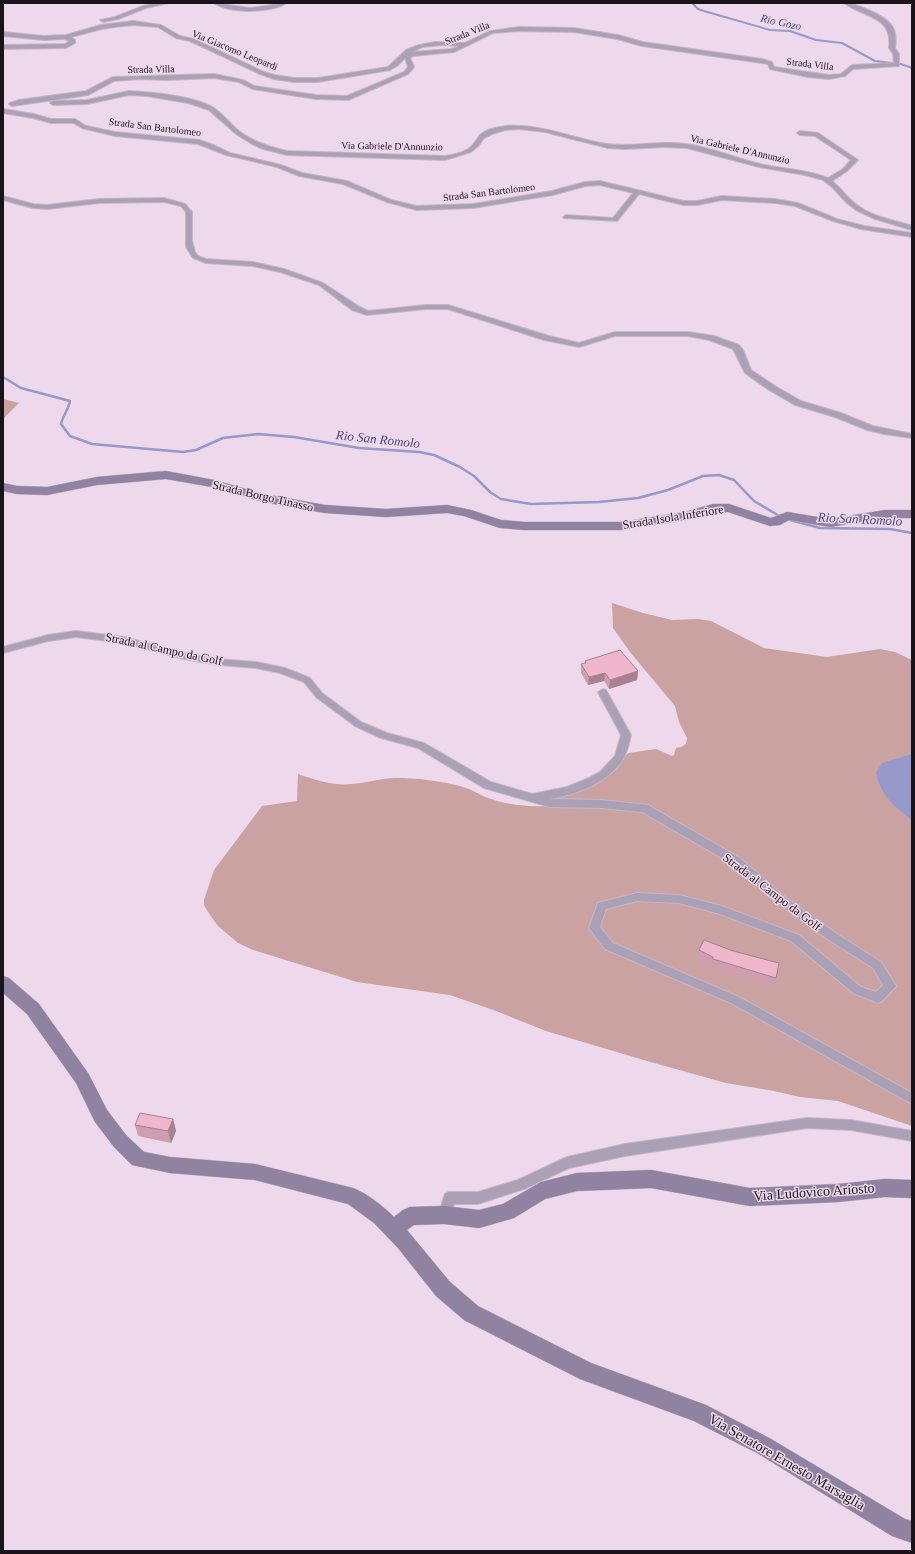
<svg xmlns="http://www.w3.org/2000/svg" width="915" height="1554" font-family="Georgia,serif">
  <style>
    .green { fill: #caa2a2 }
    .water { fill: #9699c9 }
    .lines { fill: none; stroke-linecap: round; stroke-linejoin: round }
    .stream-far1 { stroke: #9699c9; stroke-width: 2 }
    .stream { stroke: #9699c9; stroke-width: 2.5 }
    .street-casing { stroke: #c8b5c5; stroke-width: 2 }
    .secondary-casing { stroke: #c8b5c5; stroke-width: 1 }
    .street { fill: #aaa1b6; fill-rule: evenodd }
    .secondary { fill: #9082a1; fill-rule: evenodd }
    .wall { fill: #ce9daf }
    .shaded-wall { fill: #a8808f }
    .building { fill: #f0b7cc; stroke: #a8808f }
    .labels { text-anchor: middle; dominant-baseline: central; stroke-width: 3; stroke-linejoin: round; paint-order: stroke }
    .far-street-label { font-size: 10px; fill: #1a1319; stroke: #eed8eb }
    .far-water-label { font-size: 11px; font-style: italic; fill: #484786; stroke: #eed8eb }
    .street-label { font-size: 12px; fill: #1a1319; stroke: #eed8eb }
    .water-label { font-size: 13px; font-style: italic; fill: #484786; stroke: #eed8eb }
    .near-street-label { font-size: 14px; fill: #1a1319; stroke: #eed8eb }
  </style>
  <rect width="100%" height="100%" fill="#eed8eb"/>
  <path class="green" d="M3,399L19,403L3,419Z
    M612,603L643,613L672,620L698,619L711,621L764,648L827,657L880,649L895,652L912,660V1126L838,1101L800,1097L774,1091L726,1083L647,1061L546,1031L496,1011L450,995L357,982L253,950L238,943L218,926L210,915L204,905V900L214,870L262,806L297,801L298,774C315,780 334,786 351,784C368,783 383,777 400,778C417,778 449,782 466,788C473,790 480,795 488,798C508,805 527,807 548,806L553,797L595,784L606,778L613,772L624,756L629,753L656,749L672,756L674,755L676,748L681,747L686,744L687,738L679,722L675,706L630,652L613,628Z"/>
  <path class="water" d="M912,754V820C895,808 880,794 876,773L882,763Z"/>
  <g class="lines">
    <path class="stream-far1" d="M692,3L698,9L704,11L770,30L790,31L816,40L842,43L875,61L901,64L912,68"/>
    <path class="stream" d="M3,377L21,388L70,401C69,408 63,416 61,424L70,436L92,444L183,452L196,450L223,438L258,434L294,437L359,448L419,452L434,455L460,467L474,476L490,492L501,499L531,504L599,502L638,498L668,490L703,476L719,475L734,480L754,501L781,517
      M786,519L820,528L890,529L912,533"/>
    <defs>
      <path id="street" d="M158,3H169L146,8L118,19L103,22L100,20L115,17L143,6Z
        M214,3L250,8L287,3C271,13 230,14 214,3Z
        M844,3C856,3 886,16 892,26C896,32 896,42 895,48L899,54V66L853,69L845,76L829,79L808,77L770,69L768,64L762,63L642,46L617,39L574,32L519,31L493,33L454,52L413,56L410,58L414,67L408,74L348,100L316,99L253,89L239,82L214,78L167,80L141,79L114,81L88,95L12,106L9,104L10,103L19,100L86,91L113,77L214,74L243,80L254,86L316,95L347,96L404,72L408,67L405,58L397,66L390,70L318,82H294L274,79L260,74L190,41L176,38L158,27L133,25L115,27L102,29L71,37L75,40V43L66,48L3,49V45L65,44L69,41L65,39L44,40L3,36V32L44,36L66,35L101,25L133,21L161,25L180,36L194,39L264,72L275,75L294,78H318L388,67L406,50L419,45L435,42L465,43L490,31L519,27L574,28L618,35L643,42L762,59L772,62L774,67L829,75L841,74L852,65L894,63L893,54L889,48C893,15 864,18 844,3ZM443,45L459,46L451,49L412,52L408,54L422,47Z
        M129,91C151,92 195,96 214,108C223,114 230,124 239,131C253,142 269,147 287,151L445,156C453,155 461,153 468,149C474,145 476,140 480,135C486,129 498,127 506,126C541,123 573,139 607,144C629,147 652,142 674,143C704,144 731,157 760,164C782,169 807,169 828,178L843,169L851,160L815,136L800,135L797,133L800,131L818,133L858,160L847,171L832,181C841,188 847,198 857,205C872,217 894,220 912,226V230L875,219L856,210L847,203L832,187L823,180L805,175L759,167L687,148L666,147L625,149L608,148L545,132L519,129L505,130L492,134L484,138L479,145L471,152L445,160L287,155L263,149L252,144L236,134L209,110L188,103L147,96L129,95L87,104L53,105L50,103L53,101L87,100Z
        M3,109L34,114L51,119H75L86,126L115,132L199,140L211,144L230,153L281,165L302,173L347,181L391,200L417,206L473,204L552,191L585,182L600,181L683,201H697L722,196L775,199L798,203L837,219L864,226L912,233V237L861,229L833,221L795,206L775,203L722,200L697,205H683L639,194L617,221L564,218L563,217L566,215L613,218L633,193L600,185L585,186L553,195L473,208L417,210L387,202L343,184L299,176L277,167L226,155L198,144L115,136L82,128L74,123H51L33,118L3,113Z
        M3,196L33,204L47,205L99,199L164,198L185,204L192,212V241L195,252L198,256L206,259L253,262L284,269L323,283L358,306L368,311L426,305H448L549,336L579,343L615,332H688L714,336L739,345L743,350L751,370L775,386L801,401L841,413L873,426L912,434V438L884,434L867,430L835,417L795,405L769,390L745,373L733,349L709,340L688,336H615L579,347L544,340L448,309H426L367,315L352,310L319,285L280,272L253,266L206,263L193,258L186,247V212L181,206L164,202L99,203L47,209L33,208L3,200Z
        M76,631L124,637L184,653L218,659L256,662L285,668L310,678L322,693L361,722L387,733L424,743L491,782L532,794L567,787L589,778L600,772L615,756L621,735L598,692L603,689L606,690L631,735C629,744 627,753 622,761C606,784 575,795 549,799L602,800L648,805L740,858L785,897L837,934L881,962L896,986L882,1001L878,1003L853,993L791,941L720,914L679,903L637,901L606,909L600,927L613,943L739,997L912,1093V1104L731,1003L605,949L589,928L598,903L637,893L679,895L722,906L799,935L861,987L876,992L883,985L873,968L829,940L777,903L732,864L642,812L602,808L550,807L484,788L418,748L381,738L355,726L316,697L304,682L280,673L256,668L218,665L184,659L124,643L76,637L48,641L3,653V647L48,635Z
        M807,1118L851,1120L912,1131V1141L851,1130L807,1128L625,1156L569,1168L524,1189L478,1204H454L448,1219L444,1221L440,1219L438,1215L445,1194L449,1192H478L518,1180L567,1157L625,1144Z"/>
      <path id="secondary" d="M166,471L214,480L264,494L325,505L386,509L447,505L471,510L501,520L524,522H621L685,512L713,504H729L771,518L787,512L830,519L885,510H912V518H885L830,527L789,520L780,525L770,526L728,512H714L686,520L621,530H524L500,528L464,516L447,513L386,517L325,513L263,502L212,487L166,479L97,485L47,495L17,494L3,491V483L17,486L47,487L97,477Z
        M3,976L9,978L39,1004L88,1073L107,1110L126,1135L144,1152L170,1157L255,1164L353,1188C368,1194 383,1206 394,1217L403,1210L410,1207L444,1206L479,1210L503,1204L541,1182L577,1173L651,1170L750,1188L838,1184L885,1179L912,1180V1198L885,1197L838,1202L750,1206L651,1188L577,1191L545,1199L514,1218L479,1228L444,1224L414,1225L407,1230L450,1282L478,1306L591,1363L706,1405L771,1439L905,1519L912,1521V1543L892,1536L757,1453L694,1421L580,1379L464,1320L436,1296L398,1248L374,1223L348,1204L255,1180L170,1173L132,1165L114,1147L95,1122L76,1083L27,1014L3,993Z"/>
    </defs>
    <use href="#street" class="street-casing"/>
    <use href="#secondary" class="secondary-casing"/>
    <use href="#street" class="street"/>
    <use href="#secondary" class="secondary"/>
  </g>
  <path class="wall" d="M585,661L638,671L637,680L609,689L604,681L588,685L581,673V664L585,663Z
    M699,950L776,978L774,987L711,968V966L697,960Z
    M173,1119L176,1131L171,1143L138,1136L135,1125Z"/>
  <path class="shaded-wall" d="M638,671L637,680L609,689L610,680Z
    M605,673L604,681L588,685L589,677Z
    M173,1119L176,1131L171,1143L168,1131Z"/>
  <path class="building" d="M620,650L638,671L610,680L605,673L589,677L581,664L586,663L585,661Z
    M704,940L733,951L779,963L776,978L713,959V957L699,950Z
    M140,1113L173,1119L168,1131L135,1125Z"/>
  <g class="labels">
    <g class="far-street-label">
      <text transform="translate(467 33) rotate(-22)">Strada Villa</text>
      <text transform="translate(235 50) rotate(22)">Via Giacomo Leopardi</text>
      <text transform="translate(810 64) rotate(7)">Strada Villa</text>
      <text transform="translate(151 69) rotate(-1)">Strada Villa</text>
      <text transform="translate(155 127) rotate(7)">Strada San Bartolomeo</text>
      <text transform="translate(392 146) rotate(1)">Via Gabriele D'Annunzio</text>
      <text transform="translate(740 149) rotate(13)">Via Gabriele D'Annunzio</text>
      <text transform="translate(489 192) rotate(-7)">Strada San Bartolomeo</text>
    </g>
    <g class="far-water-label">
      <text transform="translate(781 22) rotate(12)">Rio Gozo</text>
    </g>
    <g class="street-label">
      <text transform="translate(263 496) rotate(13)">Strada Borgo Tinasso</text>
      <text transform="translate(673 517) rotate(-9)">Strada Isola Inferiore</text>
      <text transform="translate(164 649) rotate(12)">Strada al Campo da Golf</text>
      <text transform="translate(772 892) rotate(37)">Strada al Campo da Golf</text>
    </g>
    <g class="water-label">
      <text transform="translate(378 439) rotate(6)">Rio San Romolo</text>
      <text transform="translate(860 519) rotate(3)">Rio San Romolo</text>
    </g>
    <g class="near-street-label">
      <text transform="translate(814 1192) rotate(-4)">Via Ludovico Ariosto</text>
      <text transform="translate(787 1462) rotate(30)">Via Senatore Ernesto Marsaglia</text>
    </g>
  </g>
  <rect width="915" height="1554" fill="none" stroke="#1a1319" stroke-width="8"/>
</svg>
